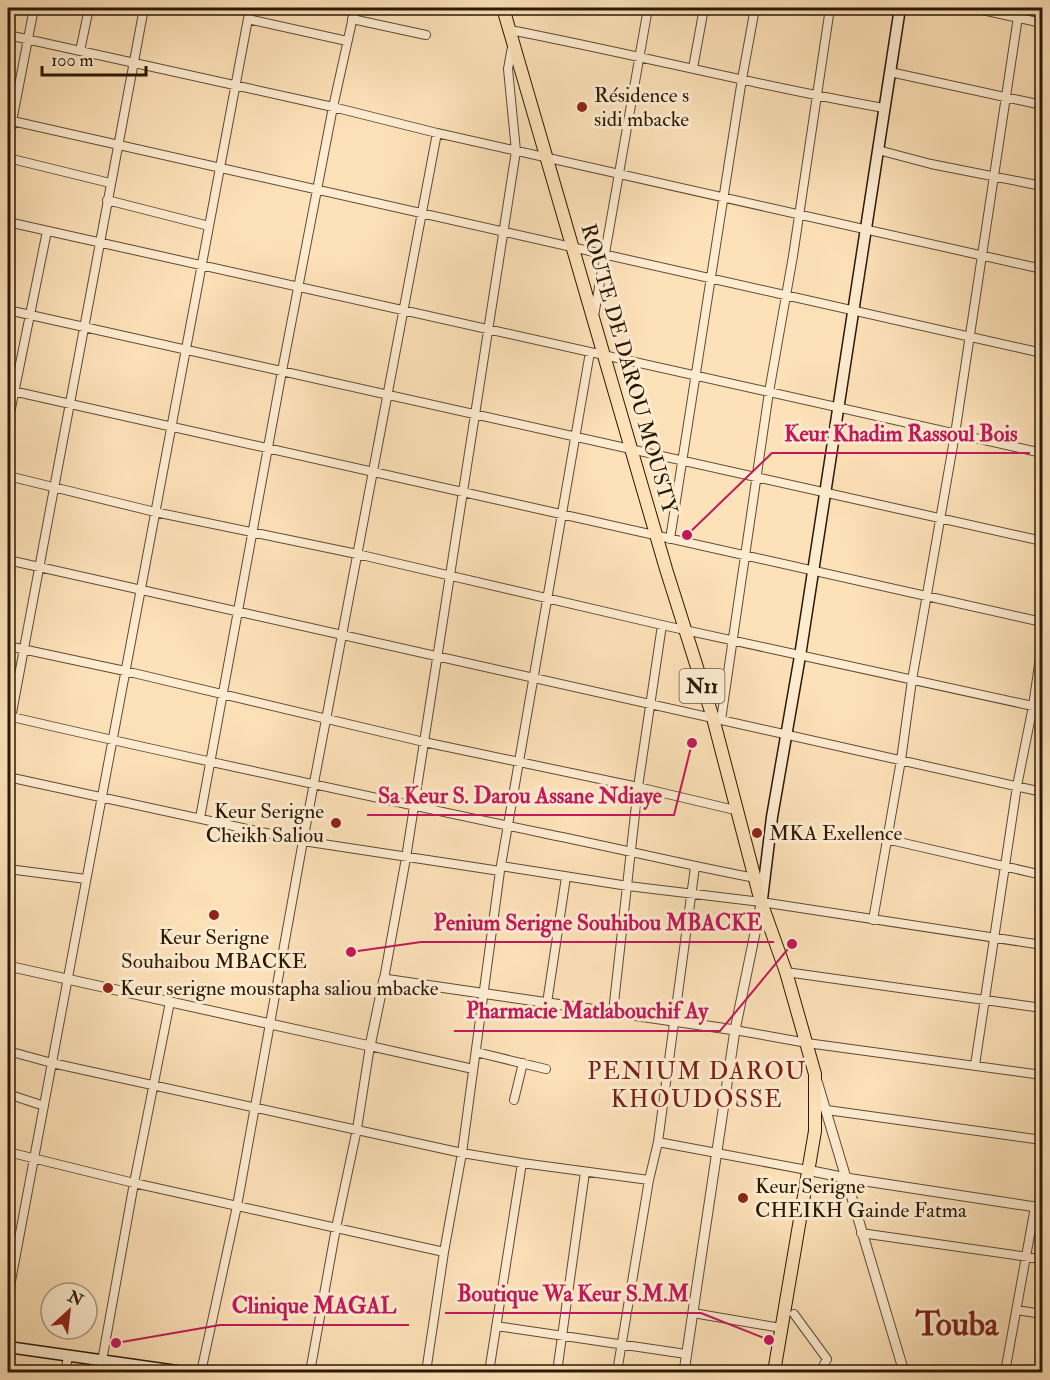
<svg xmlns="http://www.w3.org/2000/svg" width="1050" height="1380" font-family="'IM FELL Double Pica',serif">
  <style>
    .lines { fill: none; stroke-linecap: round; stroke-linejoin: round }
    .minor-casing { stroke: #5f4a31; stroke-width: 10 }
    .tertiary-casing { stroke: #5f4a31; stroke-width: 11 }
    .secondary-casing { stroke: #2a1804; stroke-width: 13 }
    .primary-casing { stroke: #2a1804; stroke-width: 14 }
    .minor { stroke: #feecd1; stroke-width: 8 }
    .tertiary { stroke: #feecd1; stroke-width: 9 }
    .secondary { stroke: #feecd1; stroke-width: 10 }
    .primary { stroke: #fde1b8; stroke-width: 12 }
    .poi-dot { fill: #8f2418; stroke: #feecd1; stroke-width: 2 }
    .labels { text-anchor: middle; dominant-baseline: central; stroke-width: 6; stroke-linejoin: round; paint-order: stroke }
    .shield { fill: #feecd1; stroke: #6a5842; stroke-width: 1.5 }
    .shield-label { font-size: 20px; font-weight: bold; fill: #2a1804 }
    .poi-label { font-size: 21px; fill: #2a1804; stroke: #feecd1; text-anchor: start }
    .street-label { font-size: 21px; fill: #2a1804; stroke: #feecd1 }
    .quarter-label { font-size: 24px; letter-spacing: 1.5px; fill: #7a1f14; stroke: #feecd1 }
    .town-label { font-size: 33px; font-weight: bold; fill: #7a1f14; stroke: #feecd1 }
    .leader { fill: none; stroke: #c2185b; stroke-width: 2 }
    .callout-dot { fill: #c2185b; stroke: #feecd1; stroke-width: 2 }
    .callout-label { font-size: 22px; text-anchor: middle; font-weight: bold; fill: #c2185b; stroke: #feecd1; stroke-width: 6; stroke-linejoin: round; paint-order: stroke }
  </style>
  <rect width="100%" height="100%" fill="#fde1b8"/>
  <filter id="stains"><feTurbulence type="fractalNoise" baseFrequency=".00333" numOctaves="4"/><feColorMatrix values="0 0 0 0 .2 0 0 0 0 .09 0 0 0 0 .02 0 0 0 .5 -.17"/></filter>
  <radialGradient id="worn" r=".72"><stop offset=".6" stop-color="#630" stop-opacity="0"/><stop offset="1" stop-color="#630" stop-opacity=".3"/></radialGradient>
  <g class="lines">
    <defs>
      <path id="minor" d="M973,8L1042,23
        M248,19L347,41
        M352,19L426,35
        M510,30C635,54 758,86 884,108
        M8,35L333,107L437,133L1042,269
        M80,51L89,8
        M693,68L704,8
        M890,72L1042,105
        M8,120L1042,353
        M8,142L34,8
        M878,150L931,164L1042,186
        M8,158L110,183
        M107,200L209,226
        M8,222L1042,453
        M8,310L1042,541
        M594,316L648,8
        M8,390L1042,622
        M8,423L47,231
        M8,476L155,512L357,554L662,625L1042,708
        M670,539L742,79L755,8
        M8,560L1042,792
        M8,646L125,671L424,742L638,787L739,811
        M8,716C187,758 367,796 547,834C617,848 686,865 755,878
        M721,720L769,392L793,256L830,8
        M8,734L144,8
        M8,777L303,841L500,871
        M200,818L282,371L333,107L355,8
        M886,839L1042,875
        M501,866L628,886L761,902L1042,945
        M8,869L86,879
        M873,920L901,760L912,680L955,434L1018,17
        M786,972L1042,1008
        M384,979L406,858L516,151L508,69L512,47
        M547,1003L566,877
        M613,1012L638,787L662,625
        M735,1030L807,1043L1042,1075
        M8,1051L52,1063L462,1153L522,1163L649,1180
        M476,1052L546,1069
        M975,1065L1017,786L1033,706L1042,644
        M8,1094L44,1106
        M514,1100L523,1063
        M827,1110L1042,1140
        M658,1142L807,1170
        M8,1152L134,1183L444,1252
        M861,1233L1042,1259
        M8,1297L250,8
        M1017,1310L1042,1314
        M693,1313L781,1328
        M794,1314L827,1359L820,1372
        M496,1326L686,1354
        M102,1361L134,1183L170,1002
        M65,1372L68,1357
        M201,1372L237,1206L303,841L437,133
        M310,1372L336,1228L357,1129L370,1046L473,1069
        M426,1372L444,1252L462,1153L500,871L590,352
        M489,1372L522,1163
        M557,1372L585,1172
        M617,1372L649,1180L658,1142L695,867
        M1005,1372L1035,1207"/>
      <path id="tertiary" d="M8,966L370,1046L384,979L735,1030
        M817,1081L904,1372
        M807,1170L846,1178L1042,1208
        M684,1372L735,1030L761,904"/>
      <path id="secondary" d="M762,899L772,817L800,656L900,8
        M8,1347L184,1372"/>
      <path id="primary" d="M503,8L666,569L713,718L761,902L786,972L815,1074V1131L774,1372"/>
    </defs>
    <use href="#minor" class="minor-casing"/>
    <use href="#tertiary" class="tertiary-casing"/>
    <use href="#secondary" class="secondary-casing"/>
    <use href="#primary" class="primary-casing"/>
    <use href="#minor" class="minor"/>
    <use href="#tertiary" class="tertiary"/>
    <use href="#secondary" class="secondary"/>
    <use href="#primary" class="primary"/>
  </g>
  <g class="poi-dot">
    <circle cx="582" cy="107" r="6"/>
    <circle cx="336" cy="823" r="6"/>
    <circle cx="757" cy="833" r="6"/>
    <circle cx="214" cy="915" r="6"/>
    <circle cx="108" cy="988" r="6"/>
    <circle cx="743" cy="1198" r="6"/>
  </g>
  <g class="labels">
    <rect class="shield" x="679.5" y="669" width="45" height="34" rx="4.5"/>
    <g class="shield-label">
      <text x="702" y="686">N11</text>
    </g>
    <g class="poi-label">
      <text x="594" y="95">Résidence s<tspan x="594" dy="24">sidi mbacke</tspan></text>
      <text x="324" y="811" text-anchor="end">Keur Serigne<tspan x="324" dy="24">Cheikh Saliou</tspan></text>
      <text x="769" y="833">MKA Exellence</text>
      <text x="214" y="937" text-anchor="middle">Keur Serigne<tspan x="214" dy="24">Souhaibou MBACKE</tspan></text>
      <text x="120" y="988">Keur serigne moustapha saliou mbacke</text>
      <text x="755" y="1186">Keur Serigne<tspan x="755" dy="24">CHEIKH Gainde Fatma</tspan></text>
    </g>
    <g class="street-label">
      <text transform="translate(629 369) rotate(74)">ROUTE DE DAROU MOUSTY</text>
    </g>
    <g class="quarter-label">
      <text x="697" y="1071">PENIUM DAROU<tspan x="697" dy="28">KHOUDOSSE</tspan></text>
    </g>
    <g class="town-label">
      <text x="957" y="1324">Touba</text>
    </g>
  </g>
  <path class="leader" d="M687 535L772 453H1030M692 743L674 815H367M351 952L421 942H774M792 944L720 1031H454M769 1340L701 1313H445M116 1343L220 1325H409"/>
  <g class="callout-dot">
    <circle cx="687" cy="535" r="6"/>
    <circle cx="692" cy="743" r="6"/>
    <circle cx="351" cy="952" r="6"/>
    <circle cx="792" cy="944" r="6"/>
    <circle cx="769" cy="1340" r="6"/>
    <circle cx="116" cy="1343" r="6"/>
  </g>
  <g class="callout-label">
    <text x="901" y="441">Keur Khadim Rassoul Bois</text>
    <text x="520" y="803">Sa Keur S. Darou Assane Ndiaye</text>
    <text x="598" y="930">Penium Serigne Souhibou MBACKE</text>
    <text x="587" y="1018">Pharmacie Matlabouchif Ay</text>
    <text x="573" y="1301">Boutique Wa Keur S.M.M</text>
    <text x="314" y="1313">Clinique MAGAL</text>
  </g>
  <rect width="1050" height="1380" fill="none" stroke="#fde1b8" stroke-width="30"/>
  <rect x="9" y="9" width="1032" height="1362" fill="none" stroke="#2a1804" stroke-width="3"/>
  <rect x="15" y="15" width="1020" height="1350" fill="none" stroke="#2a1804" stroke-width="1.5"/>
  <g transform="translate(69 1311) rotate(27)"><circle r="28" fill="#feecd1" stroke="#a9977f" stroke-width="1.5"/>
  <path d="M0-4.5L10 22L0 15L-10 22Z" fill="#8f2418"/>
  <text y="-9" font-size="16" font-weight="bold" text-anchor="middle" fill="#2a1804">N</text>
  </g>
  <path d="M42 66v9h104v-9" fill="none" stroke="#2a1804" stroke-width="3"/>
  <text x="51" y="66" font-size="18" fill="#2a1804" stroke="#feecd1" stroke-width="4.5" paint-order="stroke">100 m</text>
  <rect width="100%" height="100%" filter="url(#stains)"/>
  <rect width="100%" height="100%" fill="url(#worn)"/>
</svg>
